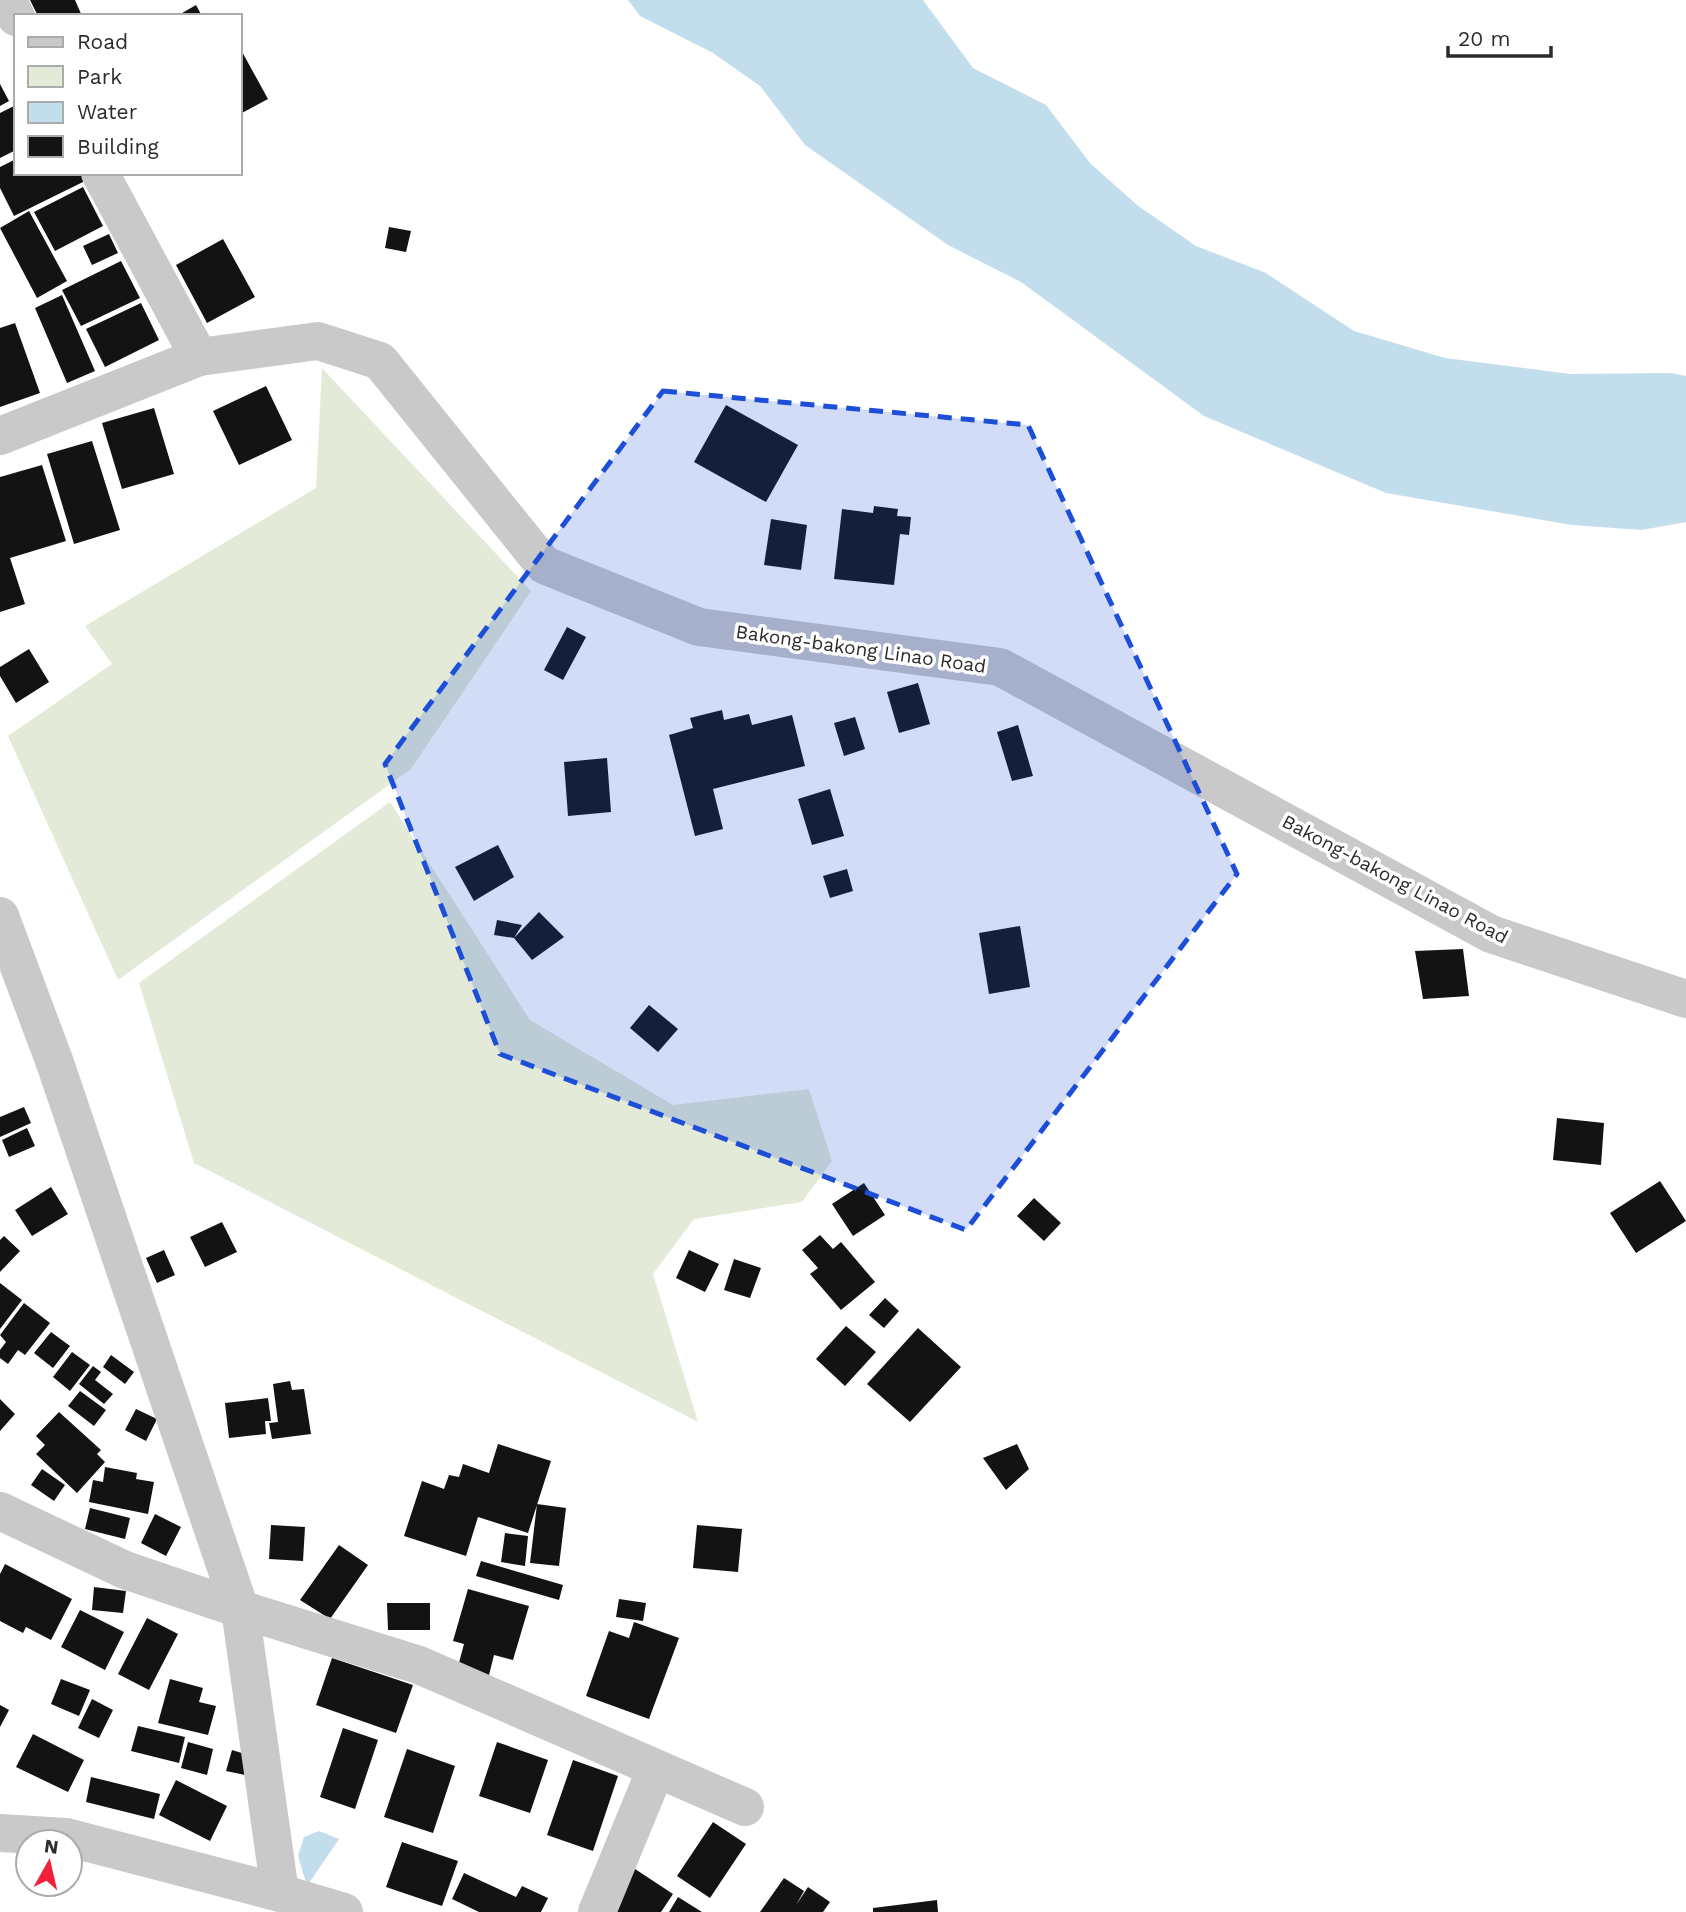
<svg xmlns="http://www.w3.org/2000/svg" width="1686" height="1912" font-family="'Work Sans',sans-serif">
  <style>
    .green { fill: #e3ebd8 }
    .water { fill: #c2deed }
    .building { fill: #131313 }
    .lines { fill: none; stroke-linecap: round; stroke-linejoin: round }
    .minor { stroke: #c9c9c9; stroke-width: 38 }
    .tertiary { stroke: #c9c9c9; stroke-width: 38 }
    .marked { fill: #1d4ed8; fill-opacity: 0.2; stroke: #1d4ed8; stroke-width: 5; stroke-dasharray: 14 9; stroke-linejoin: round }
    .labels { text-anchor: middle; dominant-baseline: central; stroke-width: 7; stroke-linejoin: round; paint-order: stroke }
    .street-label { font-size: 19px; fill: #2c2c2c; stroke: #fff }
  </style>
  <rect width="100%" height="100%" fill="#fff"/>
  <path class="green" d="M322,368L531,591L411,769L118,980L8,736L112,664L85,626L316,488Z
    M390,802L530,1020L673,1105L809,1089L832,1161L802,1202L694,1219L653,1274L698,1422L194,1163L139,983Z"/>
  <path class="water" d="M628,0H923L973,68L1046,105L1090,163L1137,205L1196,246L1266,273L1354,331L1445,358L1570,374L1671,373L1686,376V522L1642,530L1572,525L1386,493L1204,416L1021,282L948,245L805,145L760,86L713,53L640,16Z
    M319,1831L339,1839L307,1886L298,1856L304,1837Z"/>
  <path class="building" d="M30,0H75L82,16H38Z
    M196,5L202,16H177Z
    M240,48L268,99L240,114Z
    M0,84L9,101L0,106Z
    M16,105V150L0,158V113Z
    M16,159V173H81L85,181L14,216L0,188V167Z
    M83,187L103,226L55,251L34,212Z
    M29,211L67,281L37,298L0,228Z
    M389,227L411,231L406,252L385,248Z
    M109,234L118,253L92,265L83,246Z
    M223,239L255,297L207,323L176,265Z
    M121,261L140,298L81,326L62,290Z
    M62,295L95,371L67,383L35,308Z
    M141,303L159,340L105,367L86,329Z
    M15,323L40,393L0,407V328Z
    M266,386L292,440L239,465L213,411Z
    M726,405L798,445L766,502L694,462Z
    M154,408L174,474L122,489L102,423Z
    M92,441L120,530L74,544L47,454Z
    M42,465L66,541L10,558L25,604L0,612V477Z
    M874,506L898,509L897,516L911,517L909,535L900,534L894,585L834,579L842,509L873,513Z
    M771,519L807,525L801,570L764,565Z
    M567,627L586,637L563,680L544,670Z
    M29,649L49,682L16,703L0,676V667Z
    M918,683L930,724L899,733L887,692Z
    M722,710L724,720L749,714L752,725L792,715L805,766L713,789L723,829L695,836L669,735L693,728L690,718Z
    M855,717L865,749L844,756L834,723Z
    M1018,725L1033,776L1012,781L997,732Z
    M607,758L611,812L568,816L564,762Z
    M830,789L844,836L812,845L798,799Z
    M498,845L514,877L474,901L455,867Z
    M847,869L853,891L830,898L823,876Z
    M539,912L564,937L532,960L514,938L494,935L497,920L522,925L514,938Z
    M1020,926L1030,987L989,994L979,933Z
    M1463,949L1469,996L1423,999L1415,951Z
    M649,1005L678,1029L658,1052L630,1028Z
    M24,1107L31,1123L0,1137V1117Z
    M1557,1118L1604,1123L1601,1165L1553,1160Z
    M27,1128L35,1146L9,1157L2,1140Z
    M1660,1181L1686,1221L1636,1253L1610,1213Z
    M864,1183L885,1215L853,1236L832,1204Z
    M51,1187L68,1214L32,1236L15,1210Z
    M1034,1198L1061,1223L1044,1241L1017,1216Z
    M222,1222L237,1252L205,1267L190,1237Z
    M820,1235L833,1249L841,1242L875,1282L841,1310L810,1274L818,1268L802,1250Z
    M4,1236L20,1251L0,1272V1240Z
    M164,1250L175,1275L157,1283L146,1258Z
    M689,1250L719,1264L705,1292L676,1278Z
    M734,1259L761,1268L750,1298L724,1290Z
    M0,1283L22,1300L0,1329Z
    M885,1298L899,1311L884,1328L869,1315Z
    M24,1303L50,1323L25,1355L18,1350L8,1364L0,1358V1350L6,1342L0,1335Z
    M846,1326L876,1352L845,1386L816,1359Z
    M918,1328L961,1367L910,1422L867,1384Z
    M51,1332L70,1346L53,1368L34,1353Z
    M72,1352L90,1365L70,1391L53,1377Z
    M111,1355L134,1372L125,1384L103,1367Z
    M93,1366L101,1372L95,1380L113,1394L104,1404L79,1384Z
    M290,1381L292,1390L304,1389L311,1434L272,1439L269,1423L278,1422L273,1384Z
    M80,1391L106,1410L94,1426L68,1406Z
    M268,1398L271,1421H265L266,1434L229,1438L225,1403Z
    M0,1399L15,1414L0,1431Z
    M136,1409L157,1419L146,1441L125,1430Z
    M59,1412L101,1450L97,1454L105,1462L77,1493L36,1454L45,1445L36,1436Z
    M498,1444L551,1461L528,1533L478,1517L466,1556L404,1536L422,1481L444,1489L449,1475L459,1477L463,1464L489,1473Z
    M1017,1444L1029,1469L1006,1490L983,1458Z
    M105,1467L137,1473L136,1479L154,1482L148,1514L89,1502L93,1480L103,1482Z
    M42,1469L65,1485L54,1501L31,1485Z
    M537,1504L566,1508L559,1566L530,1563Z
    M90,1508L130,1518L125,1539L85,1529Z
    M155,1514L181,1527L166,1556L141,1543Z
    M271,1525L305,1527L303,1561L269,1559Z
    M697,1525L742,1529L738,1572L693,1568Z
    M505,1533L528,1536L525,1566L501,1562Z
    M339,1545L368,1565L330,1619L300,1600Z
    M481,1561L563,1585L559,1600L476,1576Z
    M5,1564L72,1599L51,1640L26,1627L23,1633L0,1621V1574Z
    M94,1587L126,1591L123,1613L92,1610Z
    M468,1589L529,1606L513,1660L494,1655L488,1679L457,1670L464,1644L453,1641Z
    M619,1599L646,1603L643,1621L616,1617Z
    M387,1603H430V1630H388Z
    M80,1610L124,1632L105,1670L61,1647Z
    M147,1618L178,1634L149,1690L118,1674Z
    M634,1622L679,1638L649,1719L586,1696L609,1631L629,1638Z
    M332,1658L413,1685L396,1733L316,1705Z
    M61,1679L90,1690L79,1716L51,1704Z
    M170,1679L203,1688L199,1702L216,1706L208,1735L158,1723Z
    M92,1699L113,1710L99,1738L78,1728Z
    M0,1705L9,1710L0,1727Z
    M138,1726L185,1737L179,1763L131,1751Z
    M343,1728L378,1740L355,1809L320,1797Z
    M33,1734L84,1760L68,1792L16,1767Z
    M188,1742L213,1749L207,1775L181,1768Z
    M497,1742L548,1760L530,1813L479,1796Z
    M407,1749L455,1766L433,1833L384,1817Z
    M232,1750L255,1757L250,1776L226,1771Z
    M573,1760L618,1776L593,1851L547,1835Z
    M91,1777L160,1794L154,1819L86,1802Z
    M176,1780L227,1806L210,1841L159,1815Z
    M713,1822L746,1844L710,1898L677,1876Z
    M402,1842L458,1861L442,1906L386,1887Z
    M632,1867L673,1894L661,1912H601Z
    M464,1873L516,1897L522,1886L548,1898L541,1912H479L452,1899Z
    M784,1878L804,1891L796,1905L808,1887L830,1902L823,1912H760Z
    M678,1897L702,1912H669Z
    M937,1900L938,1912H873V1908Z"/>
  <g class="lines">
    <path class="minor" d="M0,436L199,357
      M0,916L55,1063L240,1609L280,1893L344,1912
      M0,1511L125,1570L240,1609L419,1665L745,1807
      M0,1833L66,1837L280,1893
      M597,1912L656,1769"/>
    <path class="tertiary" d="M7,0L16,17
      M100,173L199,357L318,341L380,361L544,565L699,627L1000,667L1491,934L1686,999"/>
  </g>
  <path class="marked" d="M663,391L1028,425L1237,874L966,1230L500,1054L385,764Z"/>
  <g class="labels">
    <g class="street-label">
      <text transform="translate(861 649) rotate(8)">Bakong-bakong Linao Road</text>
      <text transform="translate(1395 879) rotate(28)">Bakong-bakong Linao Road</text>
    </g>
  </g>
  <rect x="14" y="14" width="228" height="161" fill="#ffffff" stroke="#ababab" stroke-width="2"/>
  <rect x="28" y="37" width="35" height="10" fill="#c9c9c9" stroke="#ababab" stroke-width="2"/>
  <text x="77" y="49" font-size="21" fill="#2c2c2c">Road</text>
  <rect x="28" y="66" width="35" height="21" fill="#e3ebd8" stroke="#ababab" stroke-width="2"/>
  <text x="77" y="84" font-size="21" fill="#2c2c2c">Park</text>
  <rect x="28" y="102" width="35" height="21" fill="#c2deed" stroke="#ababab" stroke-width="2"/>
  <text x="77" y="119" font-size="21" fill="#2c2c2c">Water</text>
  <rect x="28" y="136" width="35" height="21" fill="#131313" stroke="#ababab" stroke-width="2"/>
  <text x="77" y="154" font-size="21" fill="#2c2c2c">Building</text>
  <g transform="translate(49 1863) rotate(8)"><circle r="33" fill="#ffffff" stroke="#ababab" stroke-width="2"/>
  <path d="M0-5L12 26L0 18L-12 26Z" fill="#f02139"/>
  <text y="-10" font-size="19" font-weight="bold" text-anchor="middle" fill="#2c2c2c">N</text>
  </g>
  <path d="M1448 46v10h103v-10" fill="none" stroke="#2c2c2c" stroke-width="3.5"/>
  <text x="1458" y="46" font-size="21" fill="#2c2c2c" stroke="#ffffff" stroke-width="5" paint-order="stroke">20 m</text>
</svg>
